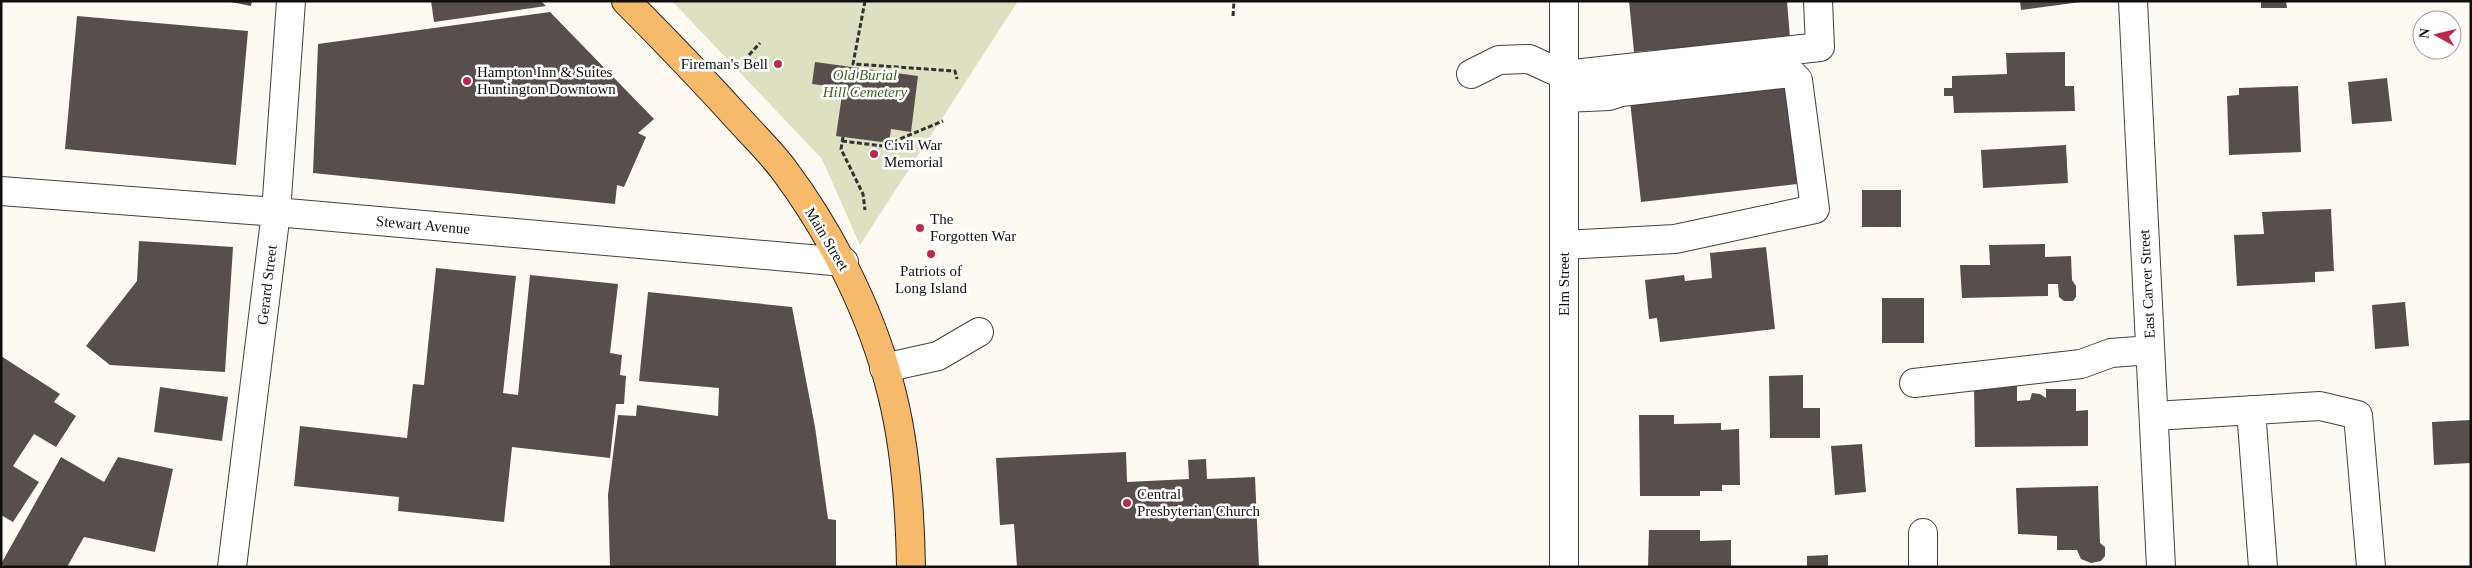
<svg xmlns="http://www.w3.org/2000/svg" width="2472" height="568" font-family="Georgia,serif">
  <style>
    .cemetery { fill: #dde1c2 }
    .building { fill: #584e4b }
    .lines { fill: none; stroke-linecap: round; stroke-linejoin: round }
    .minor-casing { stroke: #424242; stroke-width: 30 }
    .major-casing { stroke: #202020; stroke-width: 30 }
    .path { stroke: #313131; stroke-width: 3; stroke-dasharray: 5 2.5; stroke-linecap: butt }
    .minor { stroke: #fff; stroke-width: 28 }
    .major { stroke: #f6ba6a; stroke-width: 28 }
    .poi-dot { fill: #be294b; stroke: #fff; stroke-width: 2 }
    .labels { text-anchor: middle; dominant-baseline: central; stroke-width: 5; stroke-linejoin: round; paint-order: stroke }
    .poi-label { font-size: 15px; fill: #0f0f0f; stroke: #fff; text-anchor: start }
    .park-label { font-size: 15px; font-style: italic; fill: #3b6620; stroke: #fff }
    .street-label { font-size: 15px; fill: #0f0f0f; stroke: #fff }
  </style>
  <rect width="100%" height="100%" fill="#fffaf1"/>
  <path class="cemetery" d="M672,1H1018L860,245L822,159Z"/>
  <path class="building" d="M226,1H252L251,6Z
    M431,1H541L546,6L434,22Z
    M1629,1H1787L1790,38L1634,52Z
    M2020,1H2081V2L2021,10Z
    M2261,1H2286L2287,8H2261Z
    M550,12L654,119L638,133L646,137L624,187L617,185L615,204L313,173L318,44Z
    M77,16L248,31L236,165L65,149Z
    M2065,52V86H2074L2075,111L1954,113L1953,96H1944V88H1952V76L2007,74L2006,53Z
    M815,62L918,76L911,132L891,129L889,143L836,136L843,88L812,84Z
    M2387,78L2392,121L2352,124L2348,82Z
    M1785,83L1797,184L1641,202L1630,101Z
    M2298,86L2301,152L2229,155L2227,96L2239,95V88Z
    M2066,145L2068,183L1983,188L1981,150Z
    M1862,190H1901V227H1862Z
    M2331,209L2334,271L2315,272V282L2237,286L2234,235L2264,234L2262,212Z
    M139,241L233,247L225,372L110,365L86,346L137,281Z
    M2045,244V257L2071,256L2072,280L2076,286V297L2073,301H2064L2059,297L2058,284H2048V296L1962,298L1960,265H1990L1989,245Z
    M1766,247L1775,329L1660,342L1657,318L1649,319L1645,280L1684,275L1685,281L1712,278L1710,253Z
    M436,268L516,276L503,393L518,395L530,275L618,284L610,353L622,355L620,375L626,376L624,404H616L610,458L512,447L504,522L398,511L399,497L294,486L300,426L407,438L413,384L424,385Z
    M648,292L792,307L815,427L828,519L836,520V567H610L608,495L618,415L636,416L637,405L718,416L719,388L639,381Z
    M1882,298H1924V343H1882Z
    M2405,302L2409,346L2375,349L2372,305Z
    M1,356L60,394L54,402L76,416L56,447L34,434L13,466L39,482L13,522L1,515Z
    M1803,375V408H1820V438H1770L1769,376Z
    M1974,386H2017V401L2030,400L2032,393L2040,394L2046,398V389H2076V411L2088,410V446L1975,447Z
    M160,387L228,397L222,441L154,432Z
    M1639,415H1674V424L1721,423V430L1739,429L1740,485H1722V491H1700V496H1640Z
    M2471,420V463L2434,465L2432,422Z
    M1862,444L1866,492L1835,495L1831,446Z
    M1126,452L1127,482L1189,479L1188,460L1206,459L1207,479L1255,477L1259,567H1017L1014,524L1000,525L996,458Z
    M61,457L104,482L118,457L173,469L155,552L84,537L67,567H6L1,564Z
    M2098,486L2100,543L2105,547V556L2101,561L2091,563L2081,559L2077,550H2057V536L2018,534L2016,488Z
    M1649,530H1700V541L1731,540V567H1648Z
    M1828,555V567H1807V556Z"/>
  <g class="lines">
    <defs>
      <path id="minor" d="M1564,1V567
        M2133,1L2161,567
        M1471,74L1499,60L1529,59L1564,75L1820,47L1818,1
        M1564,98L1609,96L1621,92L1791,73L1798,80L1815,209L1675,239L1564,245
        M1,191L276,212L844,262
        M884,368L938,356L979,332
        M1914,383L2081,364L2111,353L2150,350
        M2251,410L2263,567
        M2154,416L2320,406L2358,415L2371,567
        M232,567L276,212L291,1
        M1923,567V533"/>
      <path id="major" d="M626,1C667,42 707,84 746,127C759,141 773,155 784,170C832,234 873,316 892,394C906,450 910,509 911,567"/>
    </defs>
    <use href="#minor" class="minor-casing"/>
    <use href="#major" class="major-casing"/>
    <path class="path" d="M865,1L853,64L955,71L957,79
      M1233,16L1234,1
      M749,55L760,43
      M843,137L841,149L863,194L865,210
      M842,141L883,146L943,121"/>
    <use href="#minor" class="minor"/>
    <use href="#major" class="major"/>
  </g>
  <g class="poi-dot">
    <circle cx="778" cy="64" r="5"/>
    <circle cx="467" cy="81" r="5"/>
    <circle cx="874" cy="154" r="5"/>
    <circle cx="920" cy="228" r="5"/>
    <circle cx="931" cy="254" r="5"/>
    <circle cx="1127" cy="503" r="5"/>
  </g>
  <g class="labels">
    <g class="poi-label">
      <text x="768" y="64" text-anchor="end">Fireman's Bell</text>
      <text x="477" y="72">Hampton Inn &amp; Suites<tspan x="477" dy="17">Huntington Downtown</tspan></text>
      <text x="884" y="145">Civil War<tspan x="884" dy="17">Memorial</tspan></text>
      <text x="930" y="219">The<tspan x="930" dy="17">Forgotten War</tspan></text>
      <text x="931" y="271" text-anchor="middle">Patriots of<tspan x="931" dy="17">Long Island</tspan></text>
      <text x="1137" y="494">Central<tspan x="1137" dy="17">Presbyterian Church</tspan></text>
    </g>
    <g class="park-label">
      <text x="865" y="75">Old Burial<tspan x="865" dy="17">Hill Cemetery</tspan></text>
    </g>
    <g class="street-label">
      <text transform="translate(423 225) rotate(5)">Stewart Avenue</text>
      <text transform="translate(827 239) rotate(59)">Main Street</text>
      <text transform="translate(1564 284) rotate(-90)">Elm Street</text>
      <text transform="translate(2147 284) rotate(-93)">East Carver Street</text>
      <text transform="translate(267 285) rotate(-83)">Gerard Street</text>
    </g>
  </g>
  <rect width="2472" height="568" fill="none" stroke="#0f0f0f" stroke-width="5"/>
  <g transform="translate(2437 35) rotate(278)"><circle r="24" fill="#ffffff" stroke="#9f9f9f"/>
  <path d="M0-4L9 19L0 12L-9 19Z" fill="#be294b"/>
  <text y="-8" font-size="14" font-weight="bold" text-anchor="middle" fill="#0f0f0f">N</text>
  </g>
</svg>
